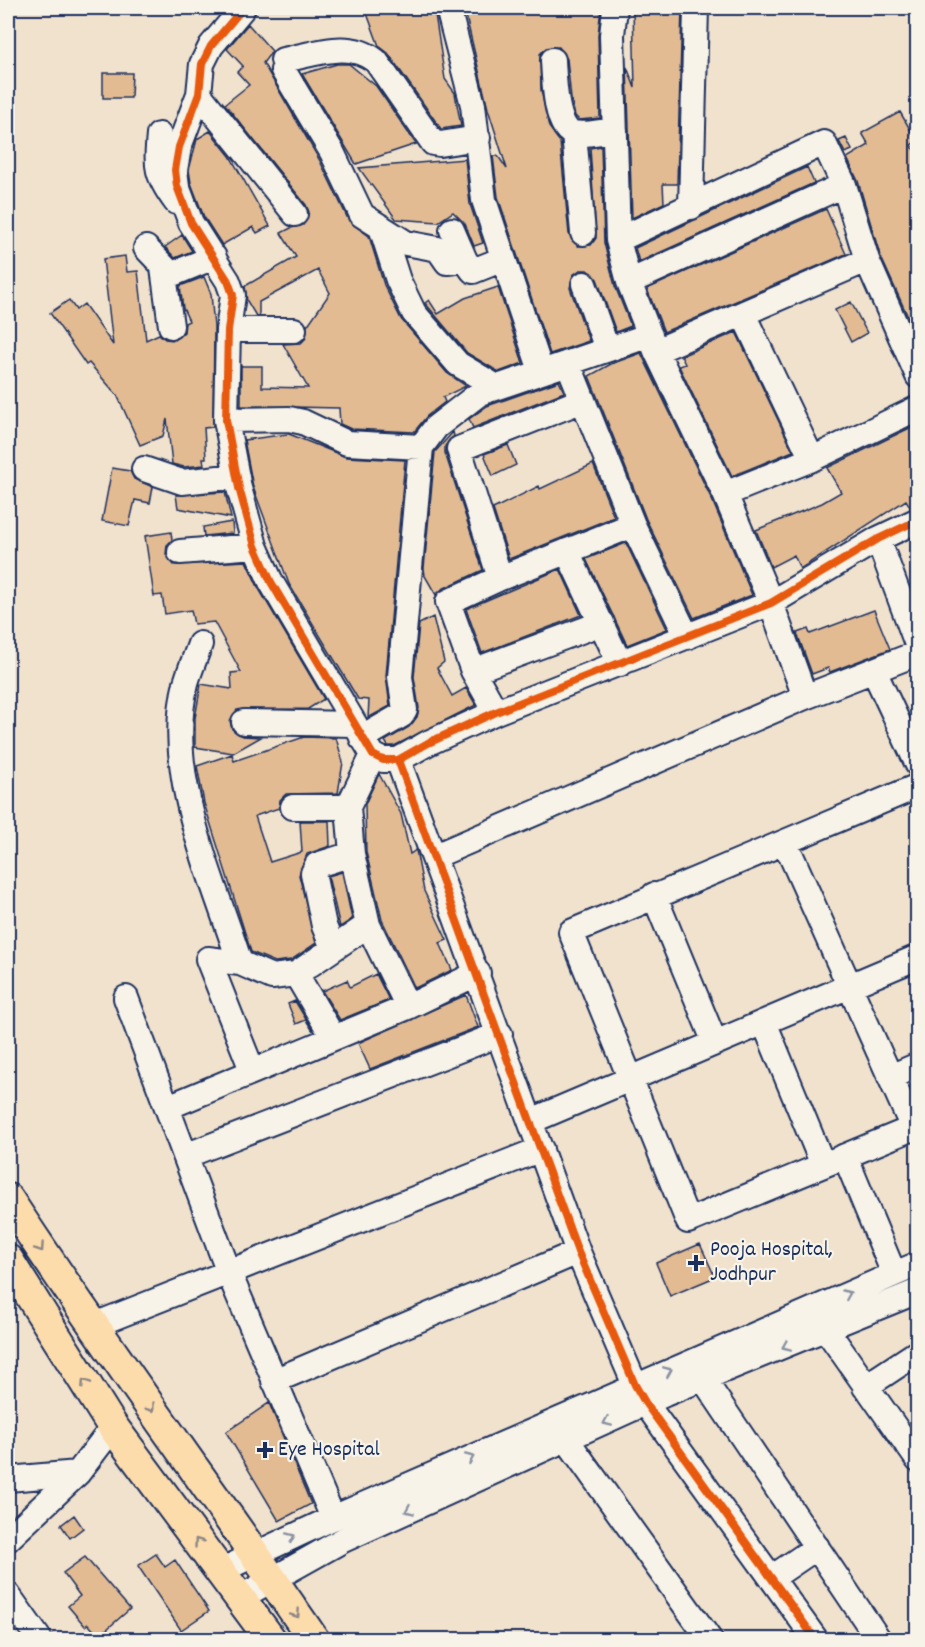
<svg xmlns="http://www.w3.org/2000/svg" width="925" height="1647" font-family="Dekko,sans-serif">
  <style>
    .building { fill: #e2bb93; stroke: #1b2f5e; stroke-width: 1.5 }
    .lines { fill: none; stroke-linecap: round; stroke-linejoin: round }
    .minor-casing { stroke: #1b2f5e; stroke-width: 28 }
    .major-casing { stroke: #1b2f5e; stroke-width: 34 }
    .minor { stroke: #f7f3e8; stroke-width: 24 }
    .major { stroke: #fddcac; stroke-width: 30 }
    .cycleway-casing { stroke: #f7f3e8; stroke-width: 11 }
    .cycleway { stroke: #e8590c; stroke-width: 8 }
    .oneway { stroke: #8c8685 }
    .oneway2 { stroke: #8991a3 }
    .poi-dot { fill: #1b2f5e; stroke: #f7f3e8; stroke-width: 2 }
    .labels { text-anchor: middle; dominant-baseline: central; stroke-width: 4.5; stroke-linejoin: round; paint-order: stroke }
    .poi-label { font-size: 22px; fill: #1b2f5e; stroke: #f7f3e8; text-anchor: start }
  </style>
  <rect width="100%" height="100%" fill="#f1e2ce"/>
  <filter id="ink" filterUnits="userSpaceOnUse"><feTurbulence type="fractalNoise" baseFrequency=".0167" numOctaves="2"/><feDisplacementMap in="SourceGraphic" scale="12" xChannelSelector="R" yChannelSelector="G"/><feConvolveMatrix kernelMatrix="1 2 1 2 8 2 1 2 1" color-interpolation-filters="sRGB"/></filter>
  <g filter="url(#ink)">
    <path class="building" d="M365,8H434L445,79L455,93L461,126L441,129L388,53L379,46Z
      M464,8H601L598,35L600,118L579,120L575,116L571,99L567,59L559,47L546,48L540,54L541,90L549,127L560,142L569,234L578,246L591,245L596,238L590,148L601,146L604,243L615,286L631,326L616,332L597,279L587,270H580L573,275L570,288L589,341L550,354L498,197L493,156H498L507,169L488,109Z
      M633,8H682L677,184H663L664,203L632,218L627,67L635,88Z
      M248,24L272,51L263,63L319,159L349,221L369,236L384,285L401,319L447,373L466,386L443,397L445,402L427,416L414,432L351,429L340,424L339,408L241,406V366H262V387L308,388L283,344L301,343L306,338L307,326L330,293L318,270L259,302V316H256L247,301L245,286L296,257L281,233L291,228L303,225L309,212L306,205L225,104L249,85L237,72L243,66L227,49Z
      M337,64H349L376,86L416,144L356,164L302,74Z
      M103,73H132L131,98H103Z
      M900,112L917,141L911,145L918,156V339L880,255L858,181L847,158L869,145L862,133Z
      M210,131L230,156L270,226L257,233L253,227L222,245L204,217L191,183L189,170L197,139Z
      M846,138L852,150L845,153L839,141Z
      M465,159L470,204L483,243L474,246L465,224L453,212L438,222L396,219L359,168Z
      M807,167L814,183L639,262L635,248Z
      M826,209L846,254L664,332L647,289Z
      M182,235L192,251L175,258L165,247Z
      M125,256L127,272L138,271L146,340L159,334L165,339L174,340L184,332L185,323L189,321L183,308L180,286L204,277L211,294L214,327L213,427L204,428L206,458H203L204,465L184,467L172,464L167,419L163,436L140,445L117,395L89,363L86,365L50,313L69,300L76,310L84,304L113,345L103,259Z
      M498,287L523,363L499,372L467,353L425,303L429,300L438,314L465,298Z
      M851,302L867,333L851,342L835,310Z
      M736,332L793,451L732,476L679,366L685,364L681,356Z
      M641,353L712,500L752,595L694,618L646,519L589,376L611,364Z
      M559,381L564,392L473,428L469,419L487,406Z
      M918,424V506L911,508L906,500L800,569L794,555L771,567L756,530L822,503L841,492L827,468Z
      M453,432L454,436L445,446V453L483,570L442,589L436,595L425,576L424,568L435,452Z
      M289,434L346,457L405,460L386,676L390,706L368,718L369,700L358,699L289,584L253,487L244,440Z
      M508,445L516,465L493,476L484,454Z
      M593,464L614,517L509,559L493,509L539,486L540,489Z
      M112,468L130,471L134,479L153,487L150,503L135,500L129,526L102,521Z
      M225,492L231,518L178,508L176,495Z
      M232,522L233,533L204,536L203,527Z
      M171,532L172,540L167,545L166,554L174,565L246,561L259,589L324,699L308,709L237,710L230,721L232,729L243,736L261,737L233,753L195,747V718L201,684L232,689L231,673L241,672L214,622L194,624L191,610L165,614L162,595L154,596L145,536Z
      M626,543L667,629L627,645L586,559Z
      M560,569L581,615L482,653L466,609Z
      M874,610L890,649L830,672L828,668L812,674L797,633L808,629L810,634Z
      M433,617L444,662L437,668L452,696L466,688L476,705L394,746H388L385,741L409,727L417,717L419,708L414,677L419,624Z
      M304,737L336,738L343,762L338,793L286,794L280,800L279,808L255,816L270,862L302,852L300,821H329L330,846L307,854L299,875L316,943L291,960L275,962L251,952L204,803L197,766L232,754L234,761Z
      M379,774L401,814L410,854L416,850L424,891L447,940L440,943L452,970L415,988L382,920L366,852L365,804Z
      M342,872L352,919L340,927L328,876Z
      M376,974L389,1000L340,1020L322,991L347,980L350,987Z
      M466,995L478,1027L370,1069L358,1043Z
      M295,1001L313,1031L306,1020L296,1024L288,1004Z
      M700,1244L715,1277L670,1296L656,1263Z
      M269,1403L311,1504L279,1521L226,1432Z
      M74,1515L83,1528L70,1538L61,1525Z
      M156,1554L165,1567L175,1560L209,1611L181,1630L138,1566Z
      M85,1557L130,1609L99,1636L88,1624L85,1626L68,1606L80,1596L63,1573Z"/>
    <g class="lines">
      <defs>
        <path id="minor" d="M243,8L211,46L202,64L199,94L179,147L175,170L177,186L191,223L228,281L233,295L228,330L226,420L239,488L255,546L271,582L373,755L383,760H398L428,743L496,712L771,603L878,539L918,520
          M448,8L473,105L484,200L541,371
          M615,8L612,35L618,240L629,282L656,351L725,494L771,603L805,697
          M283,60C315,54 349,39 376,61L433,143L440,144L478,138
          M553,60C554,76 555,129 573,133C585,136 602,131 615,130
          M283,70L332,152L362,215L406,243L438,249L447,262L465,260L473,271L503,259
          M199,94L295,214
          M574,134L583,233
          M159,135C156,167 156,175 176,202
          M691,207L696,8
          M381,227L398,280L414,313L458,364L495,386
          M452,230L465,260
          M618,240L824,143L844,185L867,260L918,376
          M146,248L169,272L175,273L214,257
          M163,268L171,326
          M629,282L844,185
          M584,284L607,349
          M743,314L812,459
          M228,330H294
          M656,351L867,260
          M568,363L633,525L687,637
          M226,420L289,419L303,422L347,443L421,447
          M144,469L182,482L237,476
          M725,494L812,459L918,408
          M878,539L918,647
          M567,551L620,664
          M180,552L255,546
          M500,578L459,449L583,400
          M200,644C196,656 190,669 186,683C163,773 213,878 240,963
          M473,671L448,602L500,578L633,525
          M874,671L918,765
          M496,712L473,671L602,623
          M244,722L354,724
          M362,738L402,715L405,710L400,677L421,447L436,427L480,393L650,335
          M373,755L348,807L352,854L368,925L408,1007
          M398,760L578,1252L635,1385L646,1404L816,1640
          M918,786L571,932L688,1221L918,1126
          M293,807H348
          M785,842L913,1128
          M435,856L805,697L918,653
          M654,895L715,1043
          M333,948L324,926L313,873L317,865L352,854
          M296,974L333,1037
          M126,998L229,1273L333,1518
          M764,1022L823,1165
          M252,1070L208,959L240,963L272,977L296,974L368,925
          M890,1077L918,1065
          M168,1107L408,1007L478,973
          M531,1121L918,957
          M185,1156L500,1034
          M845,1156L894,1274
          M92,1326L541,1149
          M826,1329L918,1460
          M704,1380L879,1640
          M274,1381L578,1252
          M865,1387L918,1352
          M567,1440L710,1640
          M8,1479L78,1473
          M8,1539L78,1473L113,1427
          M220,1571L333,1518L918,1264
          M773,1577L817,1547
          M8,1595L40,1640
          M241,1597L343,1540L665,1394L918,1291"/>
        <path id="major" d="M8,1199C106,1349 213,1492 314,1640
          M8,1260L113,1427L271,1640"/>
      </defs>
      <use href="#minor" class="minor-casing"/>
      <use href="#major" class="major-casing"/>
      <use href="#minor" class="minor"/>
      <use href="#major" class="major"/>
      <defs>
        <path id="cycleway" d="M243,8L211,46L202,64L199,94L179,147L175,170L177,186L191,223L228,281L233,295L228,330L226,420L239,488L255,546L271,582L373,755L383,760H398L428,743L496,712L771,603L878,539L918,520
          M398,760L578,1252L635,1385L646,1404L816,1640"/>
      </defs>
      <use href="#cycleway" class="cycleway-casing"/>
      <use href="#cycleway" class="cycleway"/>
    </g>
    <defs><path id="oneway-chevron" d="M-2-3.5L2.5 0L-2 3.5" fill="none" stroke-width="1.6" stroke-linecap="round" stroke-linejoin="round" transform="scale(1.5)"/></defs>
    <g class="oneway">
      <use href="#oneway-chevron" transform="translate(40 1248) rotate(56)"/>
      <use href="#oneway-chevron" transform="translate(85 1383) rotate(-123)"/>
      <use href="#oneway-chevron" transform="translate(151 1408) rotate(54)"/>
      <use href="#oneway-chevron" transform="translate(198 1542) rotate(-126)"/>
      <use href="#oneway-chevron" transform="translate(296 1614) rotate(56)"/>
    </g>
    <g class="oneway2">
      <use href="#oneway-chevron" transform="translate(847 1294) rotate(-23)"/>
      <use href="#oneway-chevron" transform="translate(786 1346) rotate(157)"/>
      <use href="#oneway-chevron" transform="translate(668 1371) rotate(-23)"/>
      <use href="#oneway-chevron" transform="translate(607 1422) rotate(156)"/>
      <use href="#oneway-chevron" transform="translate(470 1458) rotate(-24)"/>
      <use href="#oneway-chevron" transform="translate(409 1510) rotate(156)"/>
      <use href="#oneway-chevron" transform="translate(291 1537) rotate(-24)"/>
    </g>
  </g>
  <g class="poi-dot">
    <path d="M693 1254h6v6h6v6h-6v6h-6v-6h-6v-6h6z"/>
    <path d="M262 1441h6v6h6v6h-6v6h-6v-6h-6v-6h6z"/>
  </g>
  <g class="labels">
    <g class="poi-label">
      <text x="710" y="1250">Pooja Hospital,<tspan x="710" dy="25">Jodhpur</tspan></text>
      <text x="278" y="1450">Eye Hospital</text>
    </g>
  </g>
  <rect width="925" height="1647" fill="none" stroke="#f7f3e8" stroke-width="30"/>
  <rect x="15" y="15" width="895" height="1617" fill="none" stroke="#1b2f5e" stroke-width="2" filter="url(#ink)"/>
</svg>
